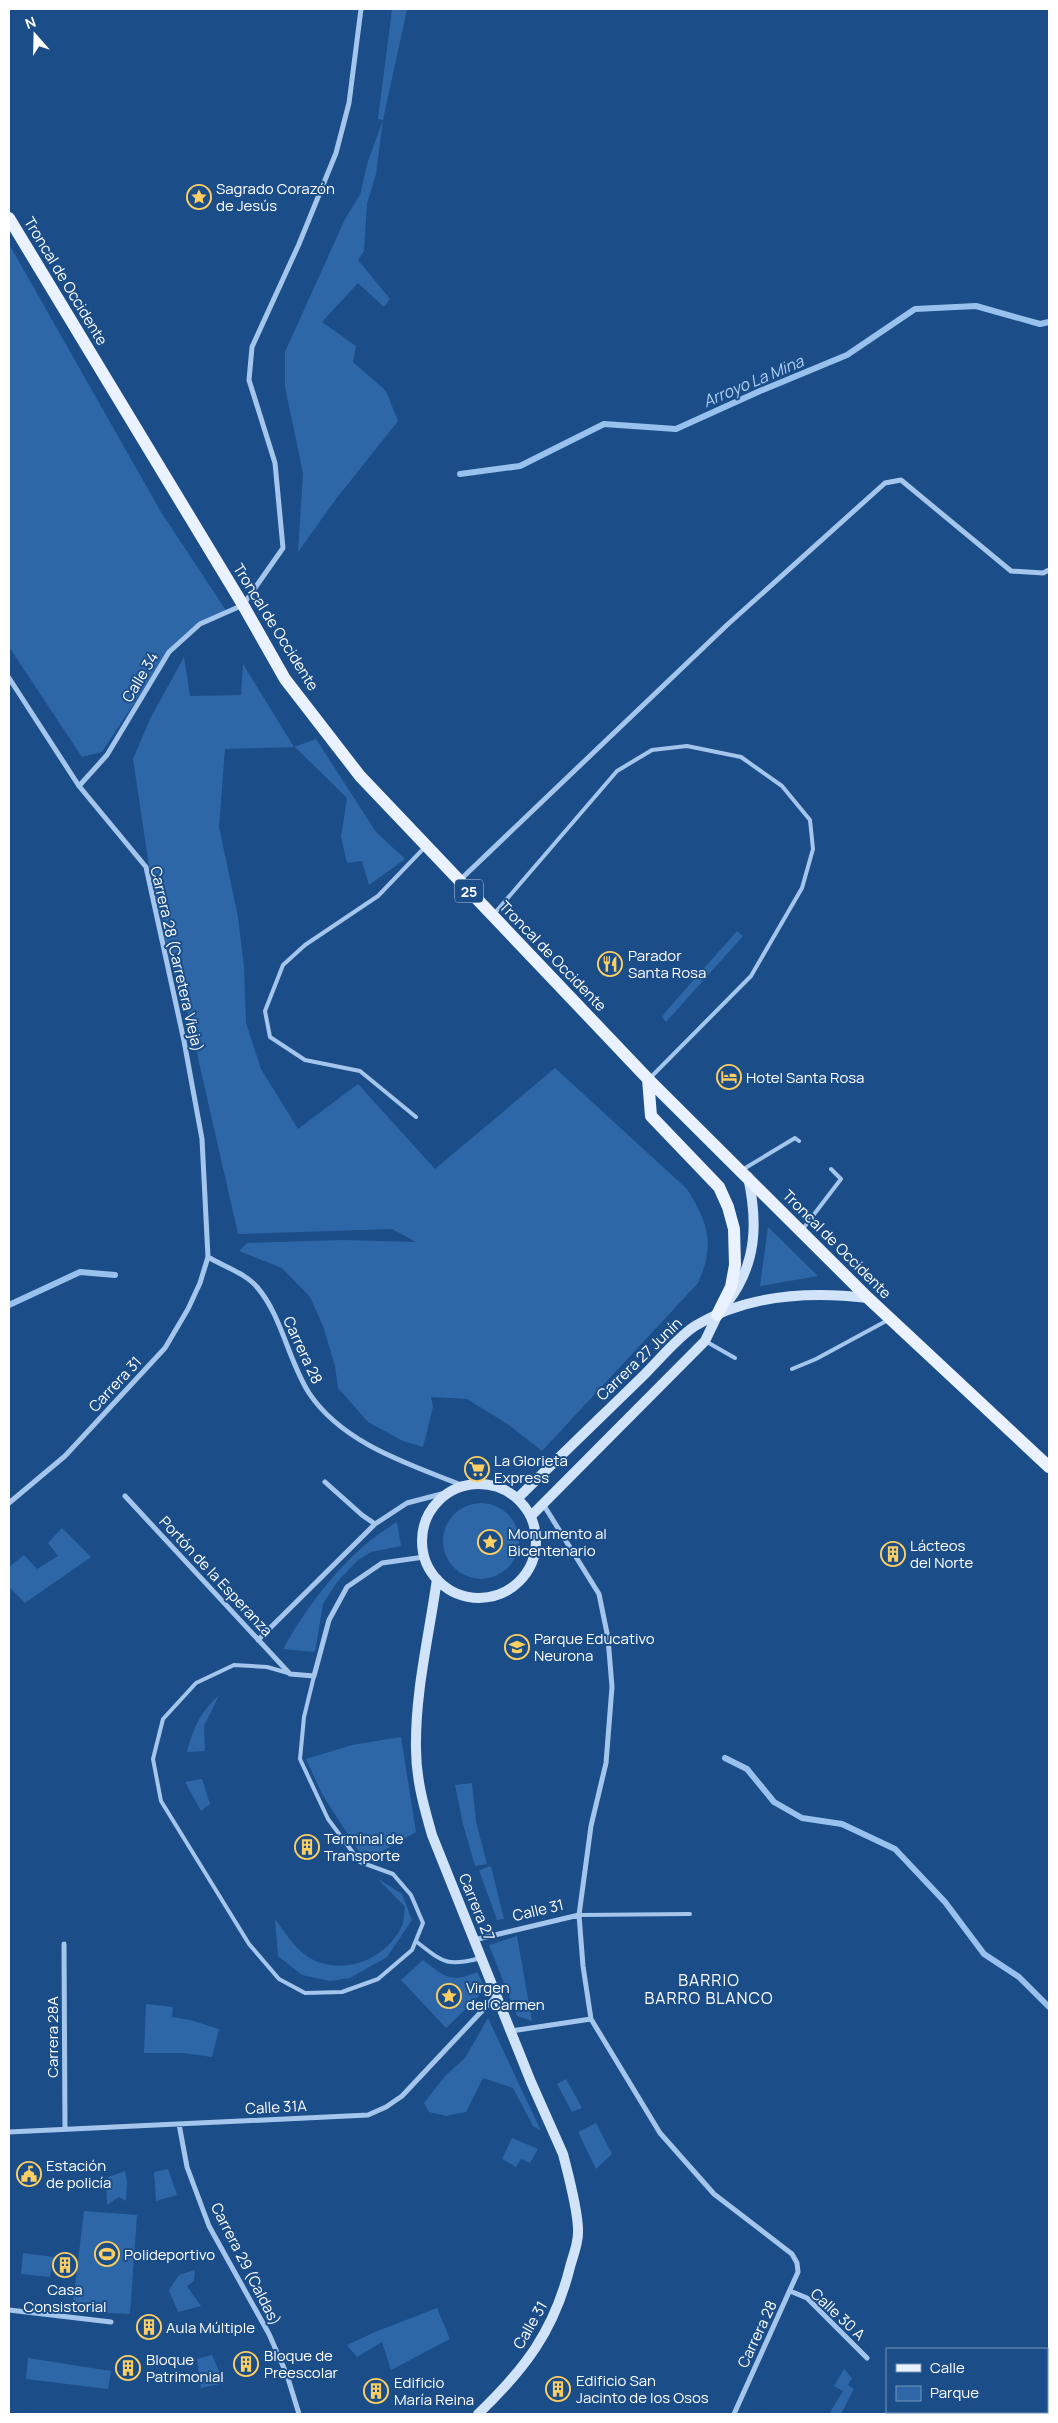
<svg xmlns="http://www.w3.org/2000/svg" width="1058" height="2423" font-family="Manrope,sans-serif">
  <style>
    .green { fill: #2e67a7 }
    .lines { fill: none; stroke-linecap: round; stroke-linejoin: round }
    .stream { stroke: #98c1ee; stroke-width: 6 }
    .lane { stroke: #a5c6ec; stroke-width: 4 }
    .street { stroke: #a5c6ec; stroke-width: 5 }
    .secondary { stroke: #d1e3f9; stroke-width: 10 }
    .primary { stroke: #eaf2ff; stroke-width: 12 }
    .labels { text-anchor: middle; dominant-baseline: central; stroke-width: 4; stroke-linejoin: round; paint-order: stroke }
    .shield { fill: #1b4d89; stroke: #bbcadc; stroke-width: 1 }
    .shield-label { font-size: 14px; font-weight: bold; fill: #fff }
    .poi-label { font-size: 15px; fill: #fff; stroke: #1b4d89; text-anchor: start }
    .street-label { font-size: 15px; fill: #fff; stroke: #1b4d89 }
    .water-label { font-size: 16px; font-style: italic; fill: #b0d0f4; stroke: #1b4d89 }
    .neighbourhood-label { font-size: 16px; letter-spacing: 1px; fill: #fff; stroke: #1b4d89 }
  </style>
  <rect width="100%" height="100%" fill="#1b4d89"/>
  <path class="green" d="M392,9H407L383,120L376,174L367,204L364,251L358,260L390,299L384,307L358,283L322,322L356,346L353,362L386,391L398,421L336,499L298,552L303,473L285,387V352L345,219L360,195L368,161L383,120L378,119Z
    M9,244L161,512L227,612L200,623L169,650L102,752L82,757L9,647Z
    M184,657L190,696L241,695L243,664L294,747L316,739L376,832L405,859L369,885L362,861L347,863L341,837L347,798L295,747L225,749L219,827L238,917L244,967L246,1023L261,1069L298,1129L358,1084L435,1169L555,1068L687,1189C709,1224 715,1244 698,1283L542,1451L509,1425L467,1399L431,1397L433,1407L423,1447L403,1441L368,1422L338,1388L335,1366L323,1326L310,1297L282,1268L239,1251L247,1243L343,1240L416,1242L392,1229L238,1234L188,1014L167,951L149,866L133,759L150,719Z
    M737,931L743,936L666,1022L662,1017L668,1009Z
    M768,1227L818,1276L760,1286Z
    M443 1541a38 38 0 1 1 76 0a38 38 0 1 1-76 0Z
    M397,1522L401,1546L371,1552L358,1560L337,1582L323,1604L315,1652L283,1649C311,1600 348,1551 397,1522Z
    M62,1528L91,1557L25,1603L9,1587V1567L24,1555L37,1569L58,1556L48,1543Z
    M219,1695L204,1726L205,1751L187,1752C194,1726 200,1713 219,1695Z
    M401,1737L416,1832L365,1861L322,1794L306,1759L352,1745Z
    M202,1779L210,1804L201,1811L185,1782Z
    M472,1783L476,1822L487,1864L475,1866L463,1824L455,1785Z
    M491,1866L504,1919L497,1920L479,1870Z
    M377,1878L402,1894L412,1920L387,1957L350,1978L330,1981L302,1975L278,1956L275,1919C284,1931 295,1949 308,1957C341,1977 385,1961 402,1926C404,1921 404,1913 405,1907Z
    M517,1936L532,2021L517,2016L489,1945Z
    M423,1960C444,1976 450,1984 477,1972L486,1989L446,2028L401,1980Z
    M146,2004L173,2007L172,2017L190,2020L219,2029L212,2057L183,2053H144Z
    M488,2018L541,2131L533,2126L513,2088L483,2078L466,2112L446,2116L429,2112L424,2103L445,2076L465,2058Z
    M566,2079L582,2108L572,2112L557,2084Z
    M596,2123L612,2154L596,2169L578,2132Z
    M512,2138L538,2149L530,2163L521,2159L516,2167L502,2159Z
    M168,2169L177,2195L156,2201L154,2172Z
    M125,2171L127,2181L126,2201L119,2197L107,2205L106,2178Z
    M84,2211L137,2215L130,2314L72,2311Z
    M23,2253L53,2257L50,2277L21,2274Z
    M195,2270L194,2281L187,2286L201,2306L178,2312L169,2290L179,2275Z
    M437,2308L450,2339L391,2370L382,2342L357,2357L347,2345L375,2332Z
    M212,2355L224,2383L201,2388L197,2359Z
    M28,2358L111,2371L108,2389L26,2379Z
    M844,2369L852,2378L848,2385L854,2389L841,2414H829L843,2391L834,2386Z"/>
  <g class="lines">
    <path class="stream" d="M460,474L520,466L604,424L676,429L760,391L847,355L915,309L976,306L1040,324L1049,322
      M9,1305L80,1272L115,1275
      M725,1758L747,1769L774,1802L802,1818L842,1824L895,1849L945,1902L984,1954L1019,1977L1049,2007"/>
    <path class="lane" d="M494,914L617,771L652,750L687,746L741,757L782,786L810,820L813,849L802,888L751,976L651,1077
      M416,1117L360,1071L305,1060L270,1037L265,1011L283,965L305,945L378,896L425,847
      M742,1170L795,1138L799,1141
      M802,1230L841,1179L831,1169
      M707,1342L735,1358
      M792,1369L816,1359L888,1320
      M288,1673L267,1667L234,1665L196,1683L163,1719L153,1759L161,1801L249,1944L279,1979L305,1993L342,1992L378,1979L412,1950L423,1923L411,1895L393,1874L360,1862L328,1819L300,1759L304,1717L314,1676
      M579,1915L690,1914
      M417,1942C444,1963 447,1967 481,1958"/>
    <path class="street" d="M9,678L79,786L146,867L184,1041L202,1139L208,1257L200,1283L188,1309L165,1348L65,1456L9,1503
      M79,786L107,755L169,652L200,624L243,605L283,548L275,463L249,380L252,347L299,244L336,153L349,103L361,9
      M460,880L727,625L885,483L901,480L1011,571L1043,573L1049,570
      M208,1257C223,1266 245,1273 257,1287C282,1316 288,1360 309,1393C343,1444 409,1464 464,1486
      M325,1482L362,1515L375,1524
      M125,1496L290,1674L314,1676L329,1620L347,1587L382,1563L424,1557
      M543,1504L599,1594L608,1638L612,1687L606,1763L591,1826L579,1915L583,1966L591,2019L660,2133L714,2194L792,2254L797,2263L798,2272L734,2414
      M258,1640L375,1524L407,1503L449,1492
      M474,1940L579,1915
      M64,1944L65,2129
      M511,2031L591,2019
      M179,2124L187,2167L209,2226L269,2334L287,2375L299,2414
      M9,2132L368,2115L386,2107L402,2096L496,1996
      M790,2291L807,2298L867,2358
      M9,2310L111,2322"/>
    <path class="secondary" d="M727,1303C757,1264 758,1223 748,1177
      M422 1541a57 57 0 1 1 114 0a57 57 0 1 1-114 0Z
      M518,1498C559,1457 601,1417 643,1376C657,1362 679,1336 695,1326C746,1295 810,1291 868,1298
      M531,1516L705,1341L718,1314
      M437,1579C429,1636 415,1692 416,1749C416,1779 424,1807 432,1835L531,2082L563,2154C568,2174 579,2213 578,2233C578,2244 573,2256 570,2267C554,2331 525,2369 478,2414"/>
    <path class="primary" d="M9,218L243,605L285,679L360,776L648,1079L868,1298L1049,1467
      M648,1079L651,1116L719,1187L728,1207L734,1229L735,1265L731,1287L717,1315"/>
  </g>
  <defs>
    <symbol id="sight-ring" viewBox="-11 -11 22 22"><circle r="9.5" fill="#1b4d89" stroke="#fdce62" stroke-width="1.5"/><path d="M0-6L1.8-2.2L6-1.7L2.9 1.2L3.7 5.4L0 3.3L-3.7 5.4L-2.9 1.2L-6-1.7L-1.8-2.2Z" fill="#fdce62"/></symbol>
    <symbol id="restaurant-ring" viewBox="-11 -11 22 22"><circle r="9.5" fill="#1b4d89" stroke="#fdce62" stroke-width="1.5"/><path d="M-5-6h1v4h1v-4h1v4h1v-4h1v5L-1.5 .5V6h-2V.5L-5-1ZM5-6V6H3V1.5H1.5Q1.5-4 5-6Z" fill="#fdce62"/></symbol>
    <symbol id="hotel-ring" viewBox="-11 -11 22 22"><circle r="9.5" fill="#1b4d89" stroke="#fdce62" stroke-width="1.5"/><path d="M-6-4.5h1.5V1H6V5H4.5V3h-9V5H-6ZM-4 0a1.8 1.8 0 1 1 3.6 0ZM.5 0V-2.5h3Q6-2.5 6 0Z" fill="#fdce62"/></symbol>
    <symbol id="supermarket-ring" viewBox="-11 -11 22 22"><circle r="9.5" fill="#1b4d89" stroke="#fdce62" stroke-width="1.5"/><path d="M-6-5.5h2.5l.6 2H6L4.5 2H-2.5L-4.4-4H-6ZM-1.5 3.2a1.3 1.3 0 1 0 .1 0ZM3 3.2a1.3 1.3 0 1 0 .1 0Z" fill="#fdce62"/></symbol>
    <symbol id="building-ring" viewBox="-11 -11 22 22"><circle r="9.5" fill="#1b4d89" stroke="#fdce62" stroke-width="1.5"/><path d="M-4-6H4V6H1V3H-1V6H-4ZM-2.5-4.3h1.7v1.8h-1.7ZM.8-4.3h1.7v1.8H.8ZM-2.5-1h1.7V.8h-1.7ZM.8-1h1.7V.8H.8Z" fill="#fdce62"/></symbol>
    <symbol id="school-ring" viewBox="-11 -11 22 22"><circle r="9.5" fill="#1b4d89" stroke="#fdce62" stroke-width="1.5"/><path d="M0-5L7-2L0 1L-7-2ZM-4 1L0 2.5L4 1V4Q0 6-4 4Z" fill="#fdce62"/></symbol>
    <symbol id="civic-ring" viewBox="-11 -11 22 22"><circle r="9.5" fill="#1b4d89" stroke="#fdce62" stroke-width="1.5"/><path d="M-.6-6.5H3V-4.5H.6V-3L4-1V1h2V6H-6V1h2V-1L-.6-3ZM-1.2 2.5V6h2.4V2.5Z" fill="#fdce62"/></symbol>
    <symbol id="stadium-ring" viewBox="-11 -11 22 22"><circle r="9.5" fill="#1b4d89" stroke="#fdce62" stroke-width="1.5"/><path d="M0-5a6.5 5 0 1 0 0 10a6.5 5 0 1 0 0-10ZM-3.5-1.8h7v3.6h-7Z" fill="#fdce62"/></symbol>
  </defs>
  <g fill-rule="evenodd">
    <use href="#sight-ring" x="185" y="183" width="28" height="28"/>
    <use href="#restaurant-ring" x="596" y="950" width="28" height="28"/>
    <use href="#hotel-ring" x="715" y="1063" width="28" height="28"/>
    <use href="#supermarket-ring" x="463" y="1455" width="28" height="28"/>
    <use href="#sight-ring" x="476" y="1528" width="28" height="28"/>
    <use href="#building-ring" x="879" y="1540" width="28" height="28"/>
    <use href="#school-ring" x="503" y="1633" width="28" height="28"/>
    <use href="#building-ring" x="293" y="1833" width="28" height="28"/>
    <use href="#sight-ring" x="435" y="1982" width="28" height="28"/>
    <use href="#civic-ring" x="15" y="2160" width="28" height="28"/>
    <use href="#stadium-ring" x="93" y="2240" width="28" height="28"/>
    <use href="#building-ring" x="51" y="2251" width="28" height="28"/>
    <use href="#building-ring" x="135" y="2313" width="28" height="28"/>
    <use href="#building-ring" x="232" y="2350" width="28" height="28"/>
    <use href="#building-ring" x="114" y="2354" width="28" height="28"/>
    <use href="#building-ring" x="544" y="2375" width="28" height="28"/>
    <use href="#building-ring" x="362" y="2377" width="28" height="28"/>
  </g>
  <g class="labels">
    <rect class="shield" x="455" y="879.5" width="28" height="23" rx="4"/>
    <g class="shield-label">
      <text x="469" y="891">25</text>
    </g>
    <g class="poi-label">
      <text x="216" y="188">Sagrado Corazón<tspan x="216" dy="17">de Jesús</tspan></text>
      <text x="628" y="955">Parador<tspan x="628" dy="17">Santa Rosa</tspan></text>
      <text x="746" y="1077">Hotel Santa Rosa</text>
      <text x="494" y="1460">La Glorieta<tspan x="494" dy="17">Express</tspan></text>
      <text x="508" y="1533">Monumento al<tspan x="508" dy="17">Bicentenario</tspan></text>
      <text x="910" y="1545">Lácteos<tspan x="910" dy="17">del Norte</tspan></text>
      <text x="534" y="1638">Parque Educativo<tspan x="534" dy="17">Neurona</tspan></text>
      <text x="324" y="1838">Terminal de<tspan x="324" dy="17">Transporte</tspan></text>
      <text x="466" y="1987">Virgen<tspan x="466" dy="17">del Carmen</tspan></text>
      <text x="46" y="2165">Estación<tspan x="46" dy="17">de policía</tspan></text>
      <text x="124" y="2254">Polideportivo</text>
      <text x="65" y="2289" text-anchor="middle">Casa<tspan x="65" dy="17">Consistorial</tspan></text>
      <text x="166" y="2327">Aula Múltiple</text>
      <text x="264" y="2355">Bloque de<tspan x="264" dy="17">Preescolar</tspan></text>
      <text x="146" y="2359">Bloque<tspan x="146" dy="17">Patrimonial</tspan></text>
      <text x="576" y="2380">Edificio San<tspan x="576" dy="17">Jacinto de los Osos</tspan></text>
      <text x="394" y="2382">Edificio<tspan x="394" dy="17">María Reina</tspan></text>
    </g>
    <g class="street-label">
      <text transform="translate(66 281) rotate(59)">Troncal de Occidente</text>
      <text transform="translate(276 627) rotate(58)">Troncal de Occidente</text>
      <text transform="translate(140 677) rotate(-59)">Calle 34</text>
      <text transform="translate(553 956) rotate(46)">Troncal de Occidente</text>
      <text transform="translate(177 959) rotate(77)">Carrera 28 (Carretera Vieja)</text>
      <text transform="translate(837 1244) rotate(45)">Troncal de Occidente</text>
      <text transform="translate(303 1350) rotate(65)">Carrera 28</text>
      <text transform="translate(639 1359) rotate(-44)">Carrera 27 Junín</text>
      <text transform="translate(115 1384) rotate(-47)">Carrera 31</text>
      <text transform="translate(216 1576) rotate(47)">Portón de la Esperanza</text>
      <text transform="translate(477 1907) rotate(68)">Carrera 27</text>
      <text transform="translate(538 1910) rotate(-13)">Calle 31</text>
      <text transform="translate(52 2037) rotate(-90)">Carrera 28A</text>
      <text transform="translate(276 2107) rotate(-3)">Calle 31A</text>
      <text transform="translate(246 2264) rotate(63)">Carrera 29 (Caldas)</text>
      <text transform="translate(838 2314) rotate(43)">Calle 30 A</text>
      <text transform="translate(530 2325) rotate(-60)">Calle 31</text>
      <text transform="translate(757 2334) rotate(-65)">Carrera 28</text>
    </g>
    <g class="water-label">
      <text transform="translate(753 381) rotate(-23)">Arroyo La Mina</text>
    </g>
    <g class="neighbourhood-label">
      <text x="709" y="1980">BARRIO<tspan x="709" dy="18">BARRO BLANCO</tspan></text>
    </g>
  </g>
  <rect width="1058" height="2423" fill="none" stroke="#ffffff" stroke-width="20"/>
  <rect x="886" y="2348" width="162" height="65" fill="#1b4d89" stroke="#7694b8"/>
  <rect x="896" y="2364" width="25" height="8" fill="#eaf2ff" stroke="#7694b8"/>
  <text x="930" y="2373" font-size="15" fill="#ffffff">Calle</text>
  <rect x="896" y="2386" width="25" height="15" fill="#2e67a7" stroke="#7694b8"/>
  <text x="930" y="2398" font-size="15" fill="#ffffff">Parque</text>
  <g transform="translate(35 35) rotate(340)" stroke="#1b4d89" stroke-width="4" paint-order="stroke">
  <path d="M0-4L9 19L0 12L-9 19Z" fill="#ffffff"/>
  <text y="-8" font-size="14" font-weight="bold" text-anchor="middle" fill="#ffffff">N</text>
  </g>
</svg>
